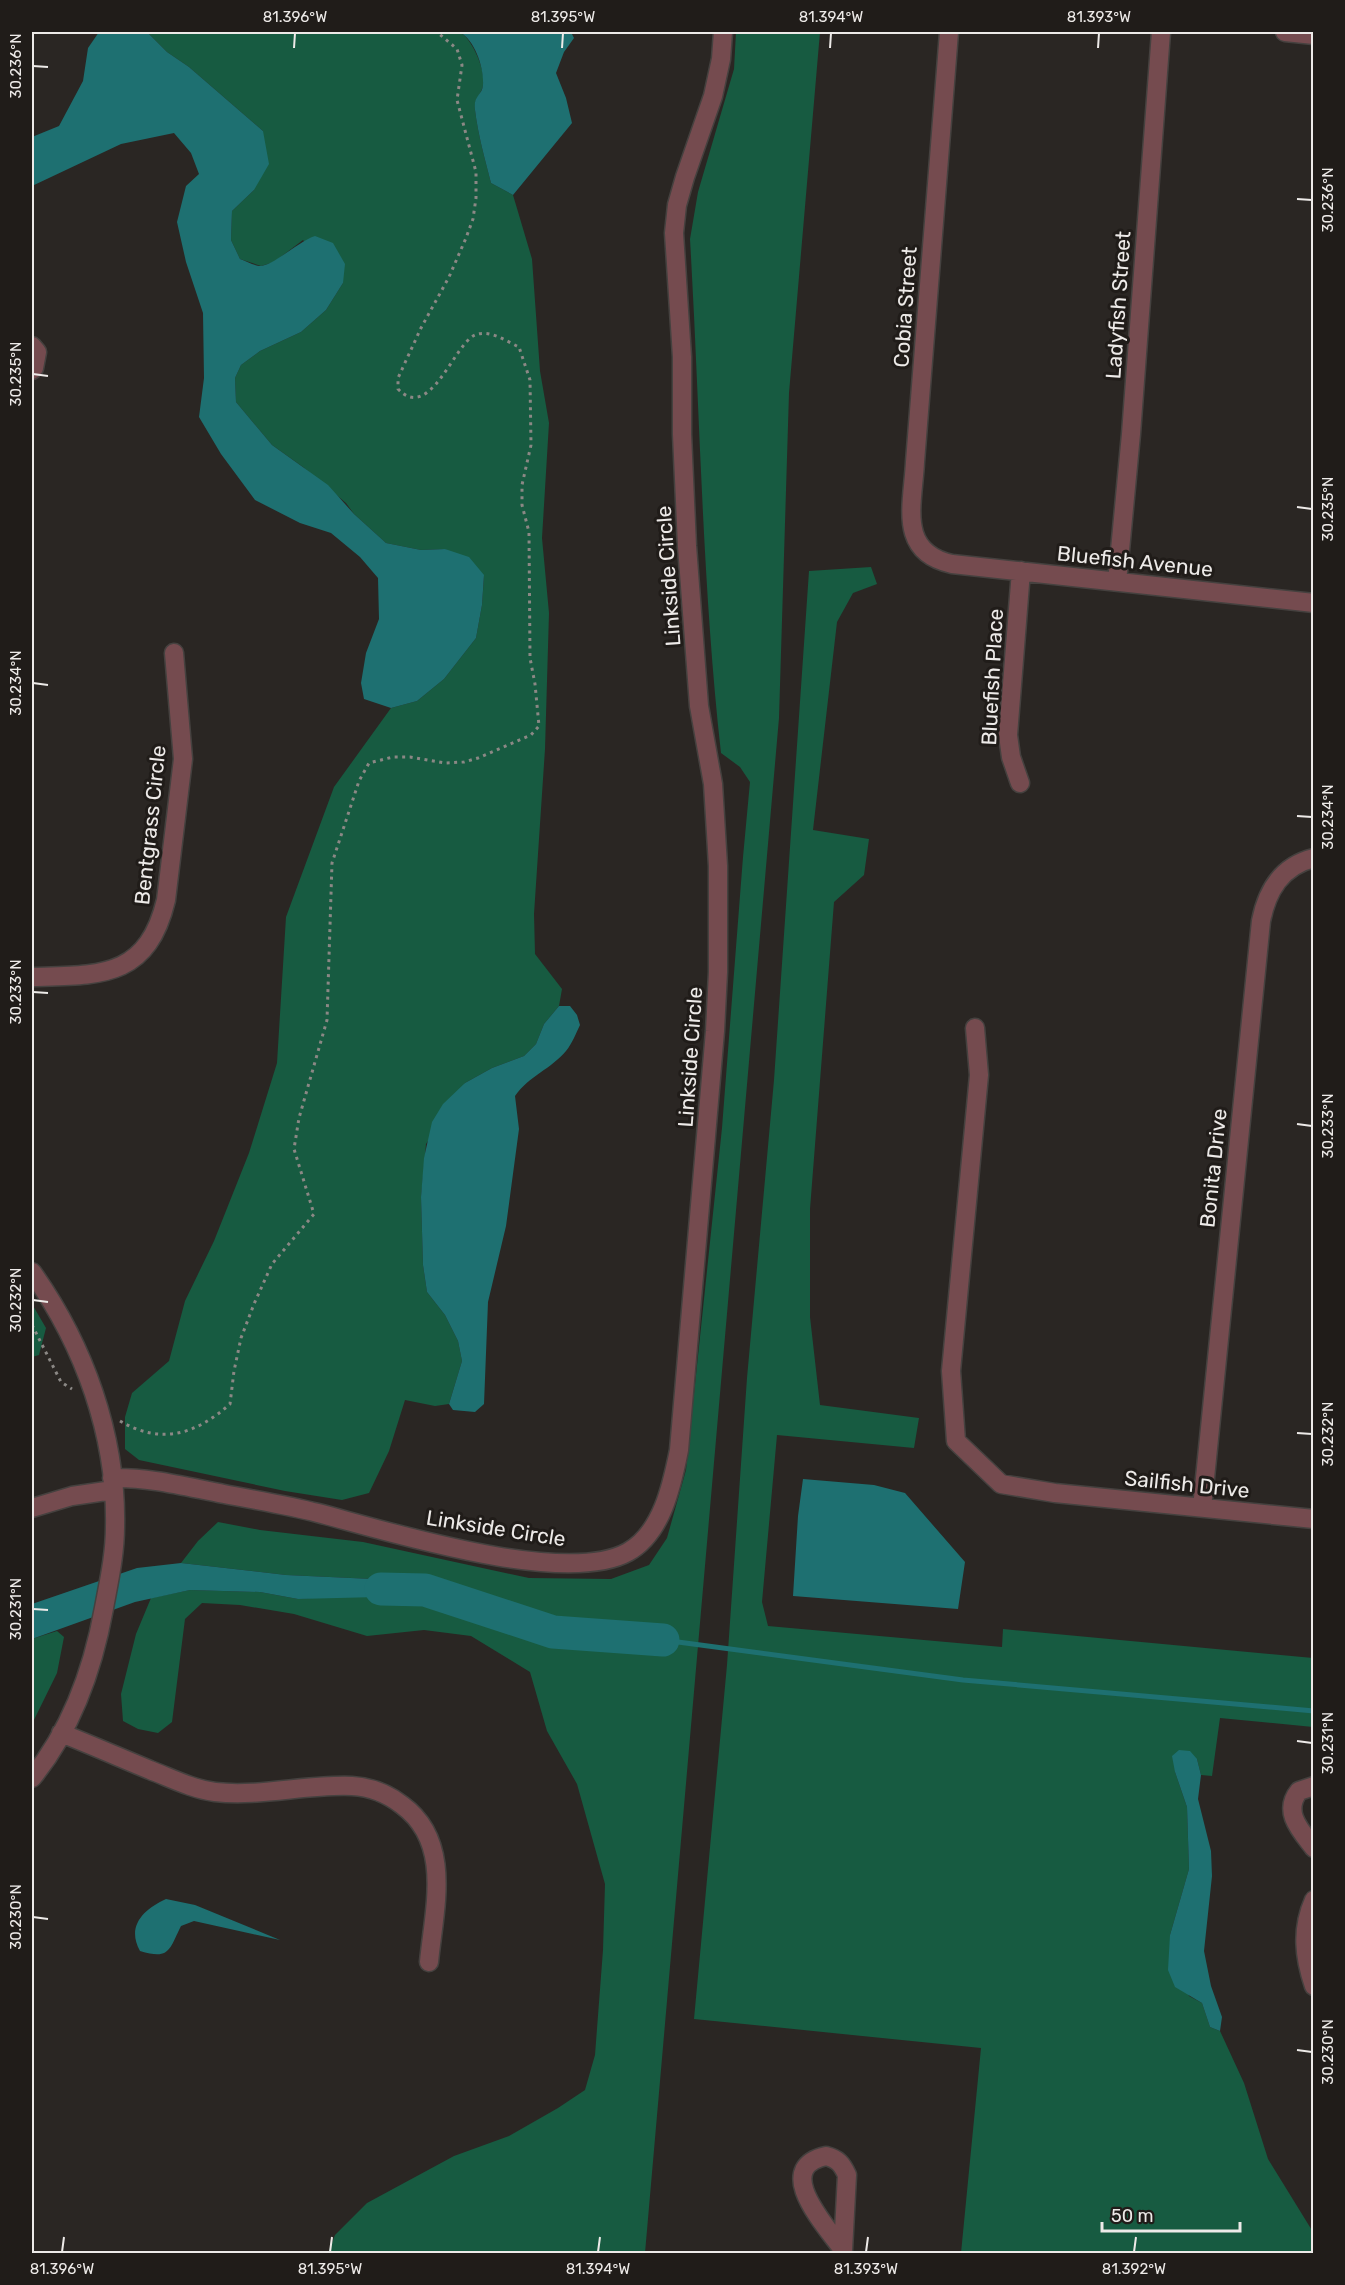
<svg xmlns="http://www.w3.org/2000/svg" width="1345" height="2285" font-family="Rubik,sans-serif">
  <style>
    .green { fill: #175b41 }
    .water { fill: #1e7071 }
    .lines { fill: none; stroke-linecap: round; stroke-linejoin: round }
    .stream { stroke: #1e7071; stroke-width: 5 }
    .river { stroke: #1e7071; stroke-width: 33 }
    .street-casing { stroke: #45413f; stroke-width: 21 }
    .path { stroke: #8b8885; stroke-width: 3; stroke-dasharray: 3 4.5; stroke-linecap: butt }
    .street { stroke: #754b4f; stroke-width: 18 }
    .ticks { fill: none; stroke: #edeae8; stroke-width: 2 }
    .labels { text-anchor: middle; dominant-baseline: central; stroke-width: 6; stroke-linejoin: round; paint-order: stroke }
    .street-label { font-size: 21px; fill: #edeae8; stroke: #201c19 }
    .neatline { fill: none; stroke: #edeae8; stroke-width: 2 }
    .ticks-label { font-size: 15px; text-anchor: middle; fill: #edeae8 }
  </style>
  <rect width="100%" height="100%" fill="#2a2623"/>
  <path class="green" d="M147,32H460C473,40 488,74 482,89C478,98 474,100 475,110C478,135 485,159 491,183L513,195L532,259L540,371L549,423L542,538L549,613L545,749L534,914L535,954L562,989L559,1006L544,1024L536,1044L524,1056L492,1068L465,1083L426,1144L421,1197L423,1265L427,1292L445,1315L458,1341L462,1361L449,1404L435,1406L405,1400L389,1451L369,1493L342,1500L285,1491L139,1460L125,1449V1417L132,1393L169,1361L185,1301L214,1241L249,1153L277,1063L286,917L334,787L391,708L417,701L444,679L476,638L482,605L484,576L445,549L421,550L386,543L354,514L346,503L303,467L272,445L236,402L235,378L241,365L260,351L301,332L326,310L343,283L303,240L274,262L261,266L240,259L231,240L232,211L254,190L263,131L189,67L167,52Z
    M736,32H820L789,393L779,718L645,2253H328L335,2235L367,2203L454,2156L509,2136L558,2108L585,2090L595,2055L603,1950L605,1884L577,1784L547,1731L530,1672L471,1636L424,1630L367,1636L294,1614L240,1605L202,1603L185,1619L172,1722L158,1733L138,1729L123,1721L121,1694L136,1634L151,1598L190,1590L260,1592L298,1599L425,1590L416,1581L286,1575L181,1563L198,1541L218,1522L260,1530L363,1542L529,1578L611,1579L649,1565L667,1538L686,1470L722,1128L743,857L750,782L740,767L721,753C702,582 700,410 690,239L698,192L734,69Z
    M871,567L877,584L853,593L837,622L813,830L869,839L864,875L834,902L810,1209V1317L820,1405L919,1418L914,1448L777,1435L762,1602L768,1626L1002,1647L1003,1629L1313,1658V1727L1220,1718L1212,1776L1201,1775L1197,1759L1175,1772L1187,1807L1189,1869L1170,1935L1189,1996L1202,2003L1210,2027L1220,2031L1244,2083L1268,2159L1313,2232V2253H961L981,2048L694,2019L727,1665L747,1378L774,1080L809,571Z
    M32,1304L46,1328L39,1355L32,1357Z
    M57,1631L64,1637L57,1673L32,1724V1639Z"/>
  <path class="water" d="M99,32H147L167,52L189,67L263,131L269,164L254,190L232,211L231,240L240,259C246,261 253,265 259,266C272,267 299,241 315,236L333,243L345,264L343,283L326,310L301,332L260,351L241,365L235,378L236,402L272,445L328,485L354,514L386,543L421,550L445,549L469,557L484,575L482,605L476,638L444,679L417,701L391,708L364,699L361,683L366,653L379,619L378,578L360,557L331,533L300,523L255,500L221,454L199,417L204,378L203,313L186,262L177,222L186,186L199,174L191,153L174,133L121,144L32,186V137L59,126L83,81L88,48Z
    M460,32H571L574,38L564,52L556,73L566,98L572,123L513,195L491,183C485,159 478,135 475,110C473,95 482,96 483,85C484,67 475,41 460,32Z
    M559,1006H570L577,1015L580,1025C576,1033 572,1044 566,1051C551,1069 529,1076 515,1096L519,1129L506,1226L488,1302L484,1404L475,1412L453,1410L449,1404L462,1361L458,1341L445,1315L427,1292L423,1265L421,1197L424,1158L432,1122L443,1104L465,1083L492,1068L524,1056L536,1044L544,1024Z
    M803,1479L874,1485L905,1493L965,1562L958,1609L793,1596L798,1516Z
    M181,1563L286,1575L416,1581L425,1590L418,1596L298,1599L260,1592L190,1590L135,1602L32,1639V1604L137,1568Z
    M1179,1750L1190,1751L1197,1759L1201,1775L1198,1799L1211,1851L1212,1876L1204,1951L1211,1986L1222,2017L1220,2031L1210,2027L1202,2003L1175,1987L1168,1970L1170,1935L1189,1869L1187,1807L1175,1772L1172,1756Z
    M166,1899L195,1905L280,1940L194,1921L181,1926C169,1950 170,1960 140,1951C126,1926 144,1909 166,1899Z"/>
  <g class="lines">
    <path class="stream" d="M663,1640L963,1680L1314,1711"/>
    <path class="river" d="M381,1589L425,1590L553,1632L663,1640"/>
    <defs>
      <path id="street" d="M949,32L915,462C913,504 897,552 952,564L1314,603
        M1285,32L1314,35
        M32,346L37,352L34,368L32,370
        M1117,582L1131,434L1161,32
        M1020,783L1011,757L1008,735L1021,571
        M32,977C100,975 147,979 166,900L183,759L174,653
        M975,1028L979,1075L951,1371L956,1441L1001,1484L1055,1493L1314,1519
        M32,1272C84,1345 117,1436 115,1527C115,1554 109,1581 104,1608C93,1669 71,1730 32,1778
        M112,1478C150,1477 187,1487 224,1494C255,1500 287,1505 318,1513C387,1531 565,1587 628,1552C662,1533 672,1485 679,1450L715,1031L718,972V866L713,784L699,706L687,546L682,434V357L674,233L677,205L685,177L713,96L721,59L723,32
        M32,1508L72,1496L113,1490
        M1202,1508L1261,921C1267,891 1281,866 1314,858
        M61,1733C91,1745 121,1758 150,1770C171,1778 192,1789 215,1792C261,1797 306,1784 352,1786C370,1787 388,1794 402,1805C453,1842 434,1909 429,1962
        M1314,1786L1299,1791C1282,1812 1301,1831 1314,1848
        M1314,1900C1301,1929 1304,1957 1314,1986
        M826,2156C838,2159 842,2164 847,2175L843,2250C827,2227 771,2168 826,2156Z"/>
    </defs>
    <use href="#street" class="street-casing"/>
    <path class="path" d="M32,1325L61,1382L72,1389
      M120,1421C161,1445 195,1435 230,1404L234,1371L241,1338L254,1304L272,1264L314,1214L294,1149L299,1118L327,1020L332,863L359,781L369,763L393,757H410L445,763L464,762L478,758L531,735L539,726L535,684L530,658L529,532L522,505V485L531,445L530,380L519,347C506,341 489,329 475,335C454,344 430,423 398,389V378L421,328L449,277L466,238L473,219L476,198V172L457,100L462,65L457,49L437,32"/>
    <use href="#street" class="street"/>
  </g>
  <path class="ticks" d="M294,48L295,33M562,48L563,33M830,48L831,33M1098,48L1099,33M33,66L48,67M1297,199L1312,200M33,374L48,376M1297,507L1312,509M33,683L48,685M1297,816L1312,817M33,992L48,993M1297,1124L1312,1126M33,1300L48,1302M1297,1433L1312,1434M33,1609L48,1610M1297,1741L1312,1743M33,1917L48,1919M1297,2050L1312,2052M62,2252L64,2237M330,2252L332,2237M598,2252L600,2237M866,2252L868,2237M1134,2252L1136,2237"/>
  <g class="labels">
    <g class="street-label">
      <text transform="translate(1118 305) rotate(-86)">Ladyfish Street</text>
      <text transform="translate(905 307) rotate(-86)">Cobia Street</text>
      <text transform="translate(1135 561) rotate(6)">Bluefish Avenue</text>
      <text transform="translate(668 576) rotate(-94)">Linkside Circle</text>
      <text transform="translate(992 677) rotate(-87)">Bluefish Place</text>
      <text transform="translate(150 825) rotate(-84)">Bentgrass Circle</text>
      <text transform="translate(690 1057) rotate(-86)">Linkside Circle</text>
      <text transform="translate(1213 1168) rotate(-84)">Bonita Drive</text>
      <text transform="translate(1187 1484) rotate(6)">Sailfish Drive</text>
      <text transform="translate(496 1528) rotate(9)">Linkside Circle</text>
    </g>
  </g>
  <rect width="1345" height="2285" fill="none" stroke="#201c19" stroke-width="66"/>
  <path d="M1102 2222v9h138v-9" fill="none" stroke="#edeae8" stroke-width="3"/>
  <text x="1111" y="2222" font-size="18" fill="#edeae8" stroke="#201c19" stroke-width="4.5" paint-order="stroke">50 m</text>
  <rect x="33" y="33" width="1279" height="2219" class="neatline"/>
  <g class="ticks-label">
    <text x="295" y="22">81.396°W</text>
    <text x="563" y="22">81.395°W</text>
    <text x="831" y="22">81.394°W</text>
    <text x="1099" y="22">81.393°W</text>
    <text transform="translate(16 66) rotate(-90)" y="5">30.236°N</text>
    <text transform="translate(1328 200) rotate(-90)" y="5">30.236°N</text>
    <text transform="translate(16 374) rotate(-90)" y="5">30.235°N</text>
    <text transform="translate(1328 509) rotate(-90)" y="5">30.235°N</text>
    <text transform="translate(16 683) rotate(-90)" y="5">30.234°N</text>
    <text transform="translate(1328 817) rotate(-90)" y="5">30.234°N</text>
    <text transform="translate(16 992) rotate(-90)" y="5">30.233°N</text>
    <text transform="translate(1328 1126) rotate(-90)" y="5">30.233°N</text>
    <text transform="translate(16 1300) rotate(-90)" y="5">30.232°N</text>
    <text transform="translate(1328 1434) rotate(-90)" y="5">30.232°N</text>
    <text transform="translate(16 1609) rotate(-90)" y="5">30.231°N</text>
    <text transform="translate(1328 1743) rotate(-90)" y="5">30.231°N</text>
    <text transform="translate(16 1917) rotate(-90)" y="5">30.230°N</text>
    <text transform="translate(1328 2052) rotate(-90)" y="5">30.230°N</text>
    <text x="62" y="2274">81.396°W</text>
    <text x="330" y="2274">81.395°W</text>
    <text x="598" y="2274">81.394°W</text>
    <text x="866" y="2274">81.393°W</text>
    <text x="1134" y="2274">81.392°W</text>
  </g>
</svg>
